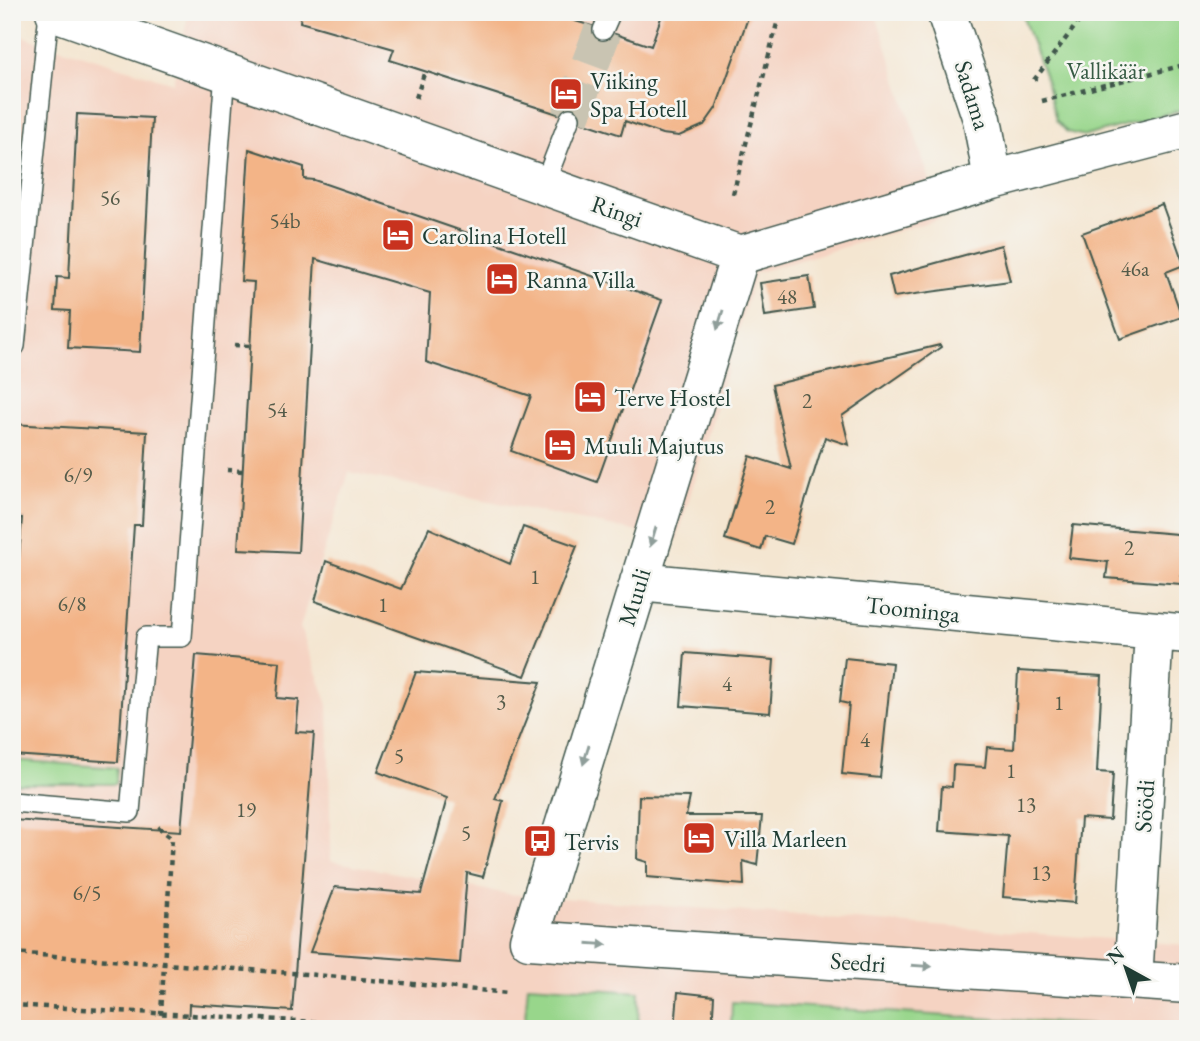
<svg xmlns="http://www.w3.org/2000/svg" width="1200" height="1041" font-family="'EB Garamond',serif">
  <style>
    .built { fill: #f5d3c2 }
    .green { fill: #98d68b; stroke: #5c8a60; stroke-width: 2 }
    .building { fill: #f3b487 }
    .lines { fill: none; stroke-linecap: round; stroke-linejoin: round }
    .street-tunnel { stroke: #c9c4b2; stroke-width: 38; stroke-dasharray: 38 19; stroke-linecap: butt }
    .lane-casing { stroke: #3f564c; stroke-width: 22 }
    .street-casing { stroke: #3f564c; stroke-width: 41 }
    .path { stroke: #3f564c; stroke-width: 4.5; stroke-dasharray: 5 5; stroke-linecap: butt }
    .lane { stroke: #fff; stroke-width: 19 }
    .street { stroke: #fff; stroke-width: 38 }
    .oneway { fill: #8f9e9a }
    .labels { text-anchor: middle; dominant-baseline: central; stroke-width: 5; stroke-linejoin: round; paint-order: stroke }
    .number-label { font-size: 21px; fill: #545b49 }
    .park-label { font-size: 24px; fill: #375c45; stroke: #f6f6f2 }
    .poi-label { font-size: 24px; fill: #1f3d34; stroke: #f6f6f2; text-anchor: start }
    .street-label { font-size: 24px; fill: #1f3d34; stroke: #f6f6f2 }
  </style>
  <rect width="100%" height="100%" fill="#f6f6f2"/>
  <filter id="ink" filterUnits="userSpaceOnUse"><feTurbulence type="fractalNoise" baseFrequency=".0143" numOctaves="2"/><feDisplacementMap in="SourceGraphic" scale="14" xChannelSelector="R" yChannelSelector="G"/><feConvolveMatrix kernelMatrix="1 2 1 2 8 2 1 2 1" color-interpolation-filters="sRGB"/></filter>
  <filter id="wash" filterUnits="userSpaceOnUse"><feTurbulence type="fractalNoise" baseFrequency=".00686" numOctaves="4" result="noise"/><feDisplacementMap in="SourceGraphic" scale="28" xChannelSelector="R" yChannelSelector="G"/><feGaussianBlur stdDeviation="1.57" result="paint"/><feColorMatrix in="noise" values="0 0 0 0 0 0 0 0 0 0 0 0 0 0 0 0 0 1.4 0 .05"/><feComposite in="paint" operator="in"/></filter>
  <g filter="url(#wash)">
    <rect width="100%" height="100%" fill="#f4e6d1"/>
    <path class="built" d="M189,12H875L942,218L755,273L677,540L349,472L300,627L328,705L331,861L508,894L1188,945V1029H12V33L173,83Z"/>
    <path class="green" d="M1021,12H1188V108L1085,136L1067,132L1056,120L1047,83Z
      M12,760L117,768L116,784H13Z
      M528,985L639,992L638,1029H524Z
      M732,1002L1150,1029H731Z"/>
    <g id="blocks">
      <path class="building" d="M301,12H574L572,20L592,26L593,37L599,41L610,40L615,34L651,46L663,12H750L716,108L704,125L679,136L662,134L625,121L621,135L582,122L580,111L574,106L563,108L558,114L390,60L394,49L300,22Z
        M77,114L152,118L140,352L68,348L70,311L55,310L57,277L69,278Z
        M249,149L304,167V179L314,180L662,300L597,482L511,451L531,396L426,362L430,293L315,259L298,552L238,549L254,282L241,281Z
        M1162,204L1184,265L1166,272L1182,317L1120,339L1082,233Z
        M1001,245L1010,281L894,297L889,276Z
        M809,276L814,309L765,316L760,283Z
        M940,345L941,347L842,416L849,445L825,437L792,544L765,536L761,550L725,539L750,456L791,469L772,385Z
        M12,424L147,432L142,525H134L118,762L12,755V655L22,518L12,517Z
        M1073,525L1188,535V569H1182L1181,584L1106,578L1108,562L1069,558Z
        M523,527L577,546L525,676L315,601L326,561L401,589L429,528L510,564Z
        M685,653L774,660L770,713L681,706Z
        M196,655L280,662L277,698L299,700L296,732L314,733L292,1011L189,1004L188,1029H12V820L181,831Z
        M845,658L892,663L880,778L842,774L849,704L840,702Z
        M1018,671L1102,676L1097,772L1113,773L1110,820L1081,818L1075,903L1003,897L1008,836L939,831L942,786L952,787L953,765L985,767L987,747L1014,749Z
        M416,672L541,682L495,799L503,801L483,877L467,873L460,963L310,952L335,887L421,894L447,798L378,772Z
        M639,796L690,797L686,816H762L757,865L743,861L744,885L647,877V862L637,859Z
        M678,992L714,996L712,1029H675Z"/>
    </g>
  </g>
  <g filter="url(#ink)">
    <use href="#blocks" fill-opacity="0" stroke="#3f564c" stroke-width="2"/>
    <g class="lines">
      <path class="street-tunnel" d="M570,118L603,30"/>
      <defs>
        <path id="lane" d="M603,30L611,12
          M544,185L570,118
          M15,346L49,12
          M12,802L130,812L146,637H182L225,72"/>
        <path id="street" d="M55,12L740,255L993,180L1188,129
          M946,12L982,119L993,180
          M740,255L529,940L1188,984
          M639,582L1188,634
          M1133,980L1154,632"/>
      </defs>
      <use href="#lane" class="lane-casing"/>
      <use href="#street" class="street-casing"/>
      <path class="path" d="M1034,80L1086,12
        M416,98L425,71
        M1042,101L1188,64
        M733,194L780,12
        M234,345L250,346
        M227,470L243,471
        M158,827L172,838L160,1029
        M12,953L306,974L509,993
        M12,1005L439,1029"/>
      <use href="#lane" class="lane"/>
      <use href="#street" class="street"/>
    </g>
    <defs><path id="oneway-solid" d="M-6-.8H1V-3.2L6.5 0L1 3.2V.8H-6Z" transform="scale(1.75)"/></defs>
    <g class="oneway">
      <use href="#oneway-solid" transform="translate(720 320) rotate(107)"/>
      <use href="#oneway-solid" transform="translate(653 537) rotate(107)"/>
      <use href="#oneway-solid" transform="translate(586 755) rotate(107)"/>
      <use href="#oneway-solid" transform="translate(597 944) rotate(4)"/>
      <use href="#oneway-solid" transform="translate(922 966) rotate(4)"/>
    </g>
  </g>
  <defs>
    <symbol id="hotel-square" viewBox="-11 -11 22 22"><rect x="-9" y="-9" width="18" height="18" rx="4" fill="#c8321e" stroke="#f6f6f2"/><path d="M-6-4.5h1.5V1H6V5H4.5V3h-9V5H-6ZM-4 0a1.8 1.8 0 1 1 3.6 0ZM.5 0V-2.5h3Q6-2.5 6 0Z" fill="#fff"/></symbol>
    <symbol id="bus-square" viewBox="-11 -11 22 22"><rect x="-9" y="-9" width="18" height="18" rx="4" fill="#c8321e" stroke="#f6f6f2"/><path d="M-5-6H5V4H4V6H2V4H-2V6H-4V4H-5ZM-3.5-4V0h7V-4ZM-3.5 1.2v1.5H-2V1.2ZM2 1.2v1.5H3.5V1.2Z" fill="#fff"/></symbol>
  </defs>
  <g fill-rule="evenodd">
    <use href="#hotel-square" x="547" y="75" width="38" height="38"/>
    <use href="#hotel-square" x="379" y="216" width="38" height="38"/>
    <use href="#hotel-square" x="483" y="260" width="38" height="38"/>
    <use href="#hotel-square" x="571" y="378" width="38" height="38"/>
    <use href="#hotel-square" x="541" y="426" width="38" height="38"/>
    <use href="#hotel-square" x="680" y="819" width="38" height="38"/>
    <use href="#bus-square" x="521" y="822" width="38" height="38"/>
  </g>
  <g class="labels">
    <g class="number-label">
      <text x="110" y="197">56</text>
      <text x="285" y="220">54b</text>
      <text x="1135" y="268">46a</text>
      <text x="787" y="296">48</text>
      <text x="807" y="400">2</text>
      <text x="277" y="409">54</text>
      <text x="78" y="474">6/9</text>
      <text x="770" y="506">2</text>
      <text x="1129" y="547">2</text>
      <text x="535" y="576">1</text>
      <text x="72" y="603">6/8</text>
      <text x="383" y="604">1</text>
      <text x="727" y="683">4</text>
      <text x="501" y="701">3</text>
      <text x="1059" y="702">1</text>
      <text x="865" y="739">4</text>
      <text x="399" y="755">5</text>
      <text x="1011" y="770">1</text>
      <text x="1026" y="804">13</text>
      <text x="246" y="809">19</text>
      <text x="466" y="832">5</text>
      <text x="1041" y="872">13</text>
      <text x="87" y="892">6/5</text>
    </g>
    <g class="park-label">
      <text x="1106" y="70">Vallikäär</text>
    </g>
    <g class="poi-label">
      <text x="590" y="80">Viiking<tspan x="590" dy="28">Spa Hotell</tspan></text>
      <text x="422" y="235">Carolina Hotell</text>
      <text x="526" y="279">Ranna Villa</text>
      <text x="614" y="397">Terve Hostel</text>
      <text x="584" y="445">Muuli Majutus</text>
      <text x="724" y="838">Villa Marleen</text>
      <text x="564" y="841">Tervis</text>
    </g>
    <g class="street-label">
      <text transform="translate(973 95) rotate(73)">Sadama</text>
      <text transform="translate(617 211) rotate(19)">Ringi</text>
      <text transform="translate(634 597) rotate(-73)">Muuli</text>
      <text transform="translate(913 609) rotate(6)">Toominga</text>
      <text transform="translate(1144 806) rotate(-86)">Söödi</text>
      <text transform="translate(858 962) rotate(4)">Seedri</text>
    </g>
  </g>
  <rect width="1200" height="1041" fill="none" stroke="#f6f6f2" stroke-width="42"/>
  <g transform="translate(1126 968) rotate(320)" stroke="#f6f6f2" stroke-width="5" paint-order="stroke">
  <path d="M0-5L12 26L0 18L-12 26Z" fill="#1f3d34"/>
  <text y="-10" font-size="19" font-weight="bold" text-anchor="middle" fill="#1f3d34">N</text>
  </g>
</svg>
